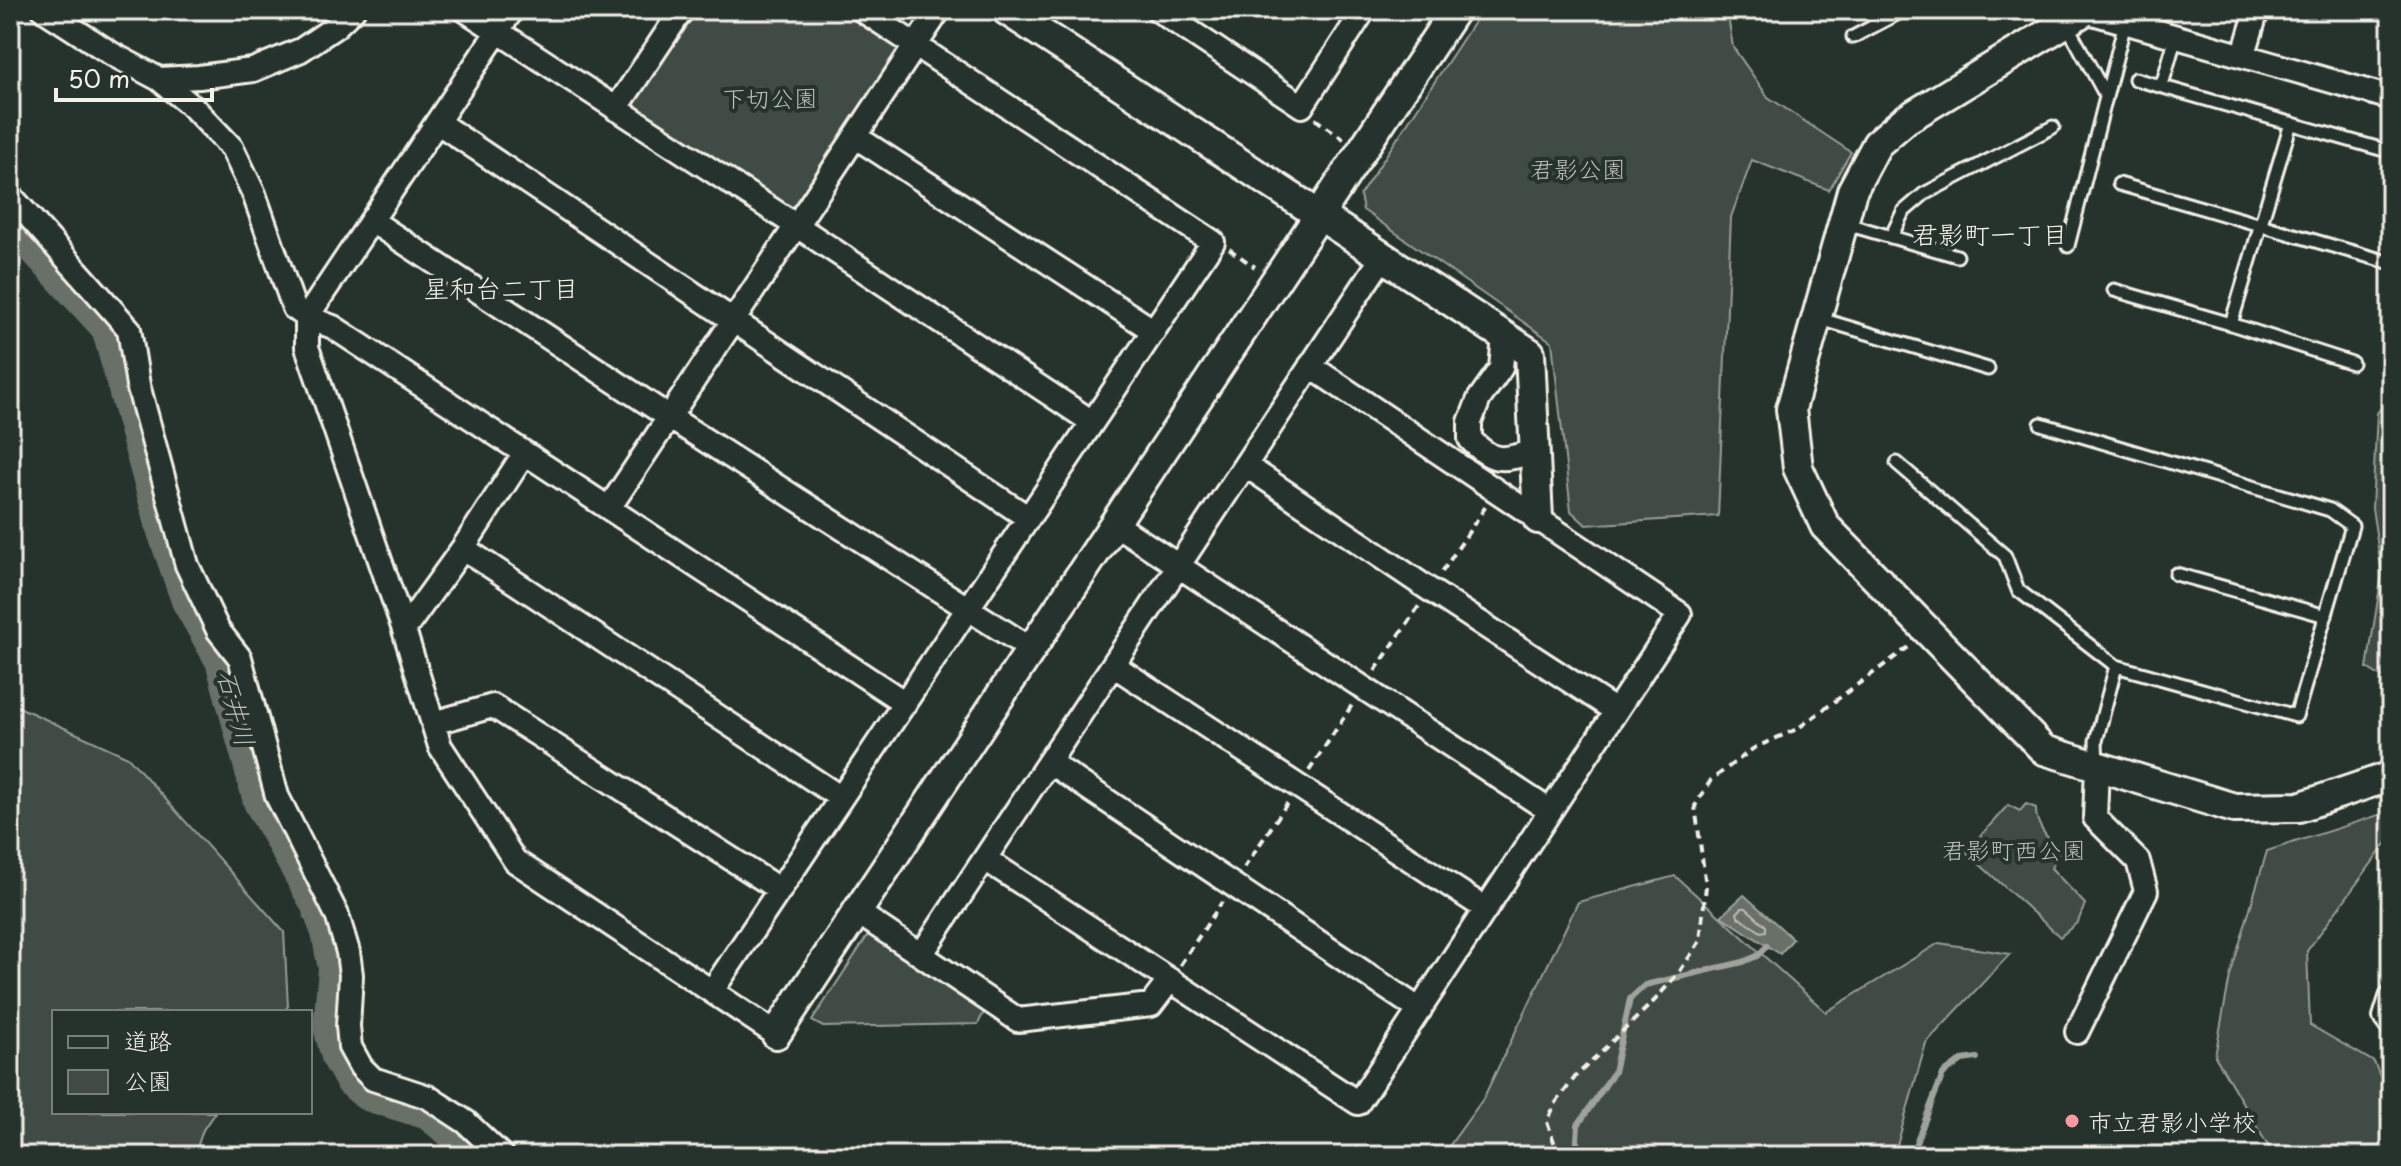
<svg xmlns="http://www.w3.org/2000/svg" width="2401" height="1166" font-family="'Playpen Sans','Klee One',sans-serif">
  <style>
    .green { fill: #414b45; stroke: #9a9e96; stroke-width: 2 }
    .water { fill: #676f68; stroke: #9fa39b; stroke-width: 2 }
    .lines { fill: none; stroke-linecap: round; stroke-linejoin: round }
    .shore { stroke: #bcbdb5; stroke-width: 2 }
    .stream { stroke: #9fa39b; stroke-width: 6 }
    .river { stroke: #676f68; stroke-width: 38 }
    .service-casing { stroke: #f4f1e8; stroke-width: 17 }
    .minor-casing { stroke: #f4f1e8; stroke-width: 28 }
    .tertiary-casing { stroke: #f4f1e8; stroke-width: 34 }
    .path { stroke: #f4f1e8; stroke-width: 4; stroke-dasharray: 8 6; stroke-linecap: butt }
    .service { stroke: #26332d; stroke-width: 11 }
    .minor { stroke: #26332d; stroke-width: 22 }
    .tertiary { stroke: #26332d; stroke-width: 28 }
    .poi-dot { fill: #ff9aa2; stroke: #26332d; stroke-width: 3 }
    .labels { text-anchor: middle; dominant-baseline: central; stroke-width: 8; stroke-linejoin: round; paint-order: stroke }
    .park-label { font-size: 24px; fill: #bebfb7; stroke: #26332d }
    .poi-label { font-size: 24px; fill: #f4f1e8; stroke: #26332d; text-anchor: start }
    .neighbourhood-label { font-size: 26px; fill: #f4f1e8; stroke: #26332d }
    .water-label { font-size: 26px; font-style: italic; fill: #bcbdb5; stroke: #26332d }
  </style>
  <rect width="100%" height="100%" fill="#26332d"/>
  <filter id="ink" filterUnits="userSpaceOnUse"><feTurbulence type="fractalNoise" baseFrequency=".0125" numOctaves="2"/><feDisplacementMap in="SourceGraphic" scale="16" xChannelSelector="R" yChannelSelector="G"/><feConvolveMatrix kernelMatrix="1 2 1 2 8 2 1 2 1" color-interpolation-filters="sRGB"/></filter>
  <g filter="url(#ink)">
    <path class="green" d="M691,10H850L898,42L901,56L798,209L785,211L635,112L632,97Z
      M1482,10H1727L1733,47L1768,97L1851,152L1829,190L1752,160L1731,217L1718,516L1586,525L1571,511L1552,342L1363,210L1360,195Z
      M2391,395V683L2367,668L2382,574L2372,508L2377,413Z
      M10,703L128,757L284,932L288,1006L284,1012H54V1112H215L203,1130L194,1156H10Z
      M2026,804L2036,808C2035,825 2048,839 2060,851L2051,868L2085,904L2078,922L2060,937L1966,852L2008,805L2020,811Z
      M2391,811V837L2307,951L2310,1025L2374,1062L2391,1101V1156H2274L2215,1056L2230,976L2267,851Z
      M1675,876L1826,1012L1939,943L2010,954L1926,1043L1894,1156H1442L1483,1099L1578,902Z
      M872,929L988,1004L978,1024L823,1027L812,1021Z"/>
    <path class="water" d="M1744,895L1793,939L1780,954L1721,916Z"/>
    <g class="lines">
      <path class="shore" d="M1742,908H1746L1766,926V931L1761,932L1738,917L1737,913Z"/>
      <path class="stream" d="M1576,1156L1578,1125L1614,1072L1630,999L1645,985L1743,962L1757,956L1767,946
        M1911,1156L1943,1074L1962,1060L1977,1058"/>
      <path class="river" d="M10,218L110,327L166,531L190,600L224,660L262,801L319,903L330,932L337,968L332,1027L340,1056L353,1079L368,1092L429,1111L486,1156"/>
      <defs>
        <path id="service" d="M2066,23L2106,96
          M1853,37L1904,10
          M2135,79L2391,152
          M2162,85L2176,36
          M2119,184L2391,263
          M1843,223L1957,256
          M1891,237L1903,212L1924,194L2053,127
          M2068,246L2125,23
          M2114,290L2231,324L2352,363
          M1817,318L1988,369
          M2231,324L2291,123
          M1897,463L2005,556L2018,590L2116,666L2296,716L2352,526L2330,510L2041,424
          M2176,574L2326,616
          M2097,766L2096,741L2116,666"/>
        <path id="minor" d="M44,10L112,54L159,79L199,77L253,70L301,50L335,27L353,10
          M465,10L797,226L1092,422
          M512,10L307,317V347L404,630L440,746L515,861L776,1034
          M1158,10L1302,106L1364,10
          M2082,10L2391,98
          M2244,54L2257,10
          M159,79L193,107L232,148L254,194L294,308L307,317L333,327L905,703
          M616,109L682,10
          M437,122L1027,517
          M856,137L1154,331
          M10,195L129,329L138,385L187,565L218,630L240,658L277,796L337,915L348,952L351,975L348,1026L350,1047L361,1067L373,1079L428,1097L466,1122L502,1156
          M372,221L669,417L1031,649
          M1504,336L1501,368L1479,399L1470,422V439C1494,465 1504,460 1536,451
          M1245,465L1430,590L1616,711
          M609,508L939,10
          M1115,524L1550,811
          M463,548L841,798
          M404,630L463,548L524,454
          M1113,665L1486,909
          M433,723L493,706L780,890
          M1049,762L1420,1010
          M985,859L1358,1103L1680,614L1310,366
          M857,912L1018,1020L1151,1005L1170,980
          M921,955L1382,258
          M712,991L1213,242L862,10
          M2391,998L2385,1017L2391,1025
          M2077,1032L2146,891L2138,861L2095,818L2097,766"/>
        <path id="tertiary" d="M1006,10L1530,353L1538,519
          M2083,12L1905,120L1877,144L1852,191L1791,409L1798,468L1825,526L2044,750L2234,808L2299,807L2391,776
          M776,1034L1455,10"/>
      </defs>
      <use href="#service" class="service-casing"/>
      <use href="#minor" class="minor-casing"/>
      <use href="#tertiary" class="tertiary-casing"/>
      <path class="path" d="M1315,119L1344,139
        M1229,249L1255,267
        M1442,572L1486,506
        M1375,671L1419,606
        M1309,771L1352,705
        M1244,868L1288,802
        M1180,965L1222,902
        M1559,1156L1547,1122L1555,1104L1576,1076L1655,1000L1680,971L1700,941L1706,886L1695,806L1711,780L1754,748L1797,729L1910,646"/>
      <use href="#service" class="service"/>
      <use href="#minor" class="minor"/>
      <use href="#tertiary" class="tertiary"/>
    </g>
  </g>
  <circle class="poi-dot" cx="2072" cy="1121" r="8"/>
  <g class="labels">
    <g class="park-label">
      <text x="770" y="97">下切公園</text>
      <text x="1578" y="168">君影公園</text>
      <text x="2014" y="849">君影町西公園</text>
    </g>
    <g class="poi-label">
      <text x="2088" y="1121">市立君影小学校</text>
    </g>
    <g class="neighbourhood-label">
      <text x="1990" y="233">君影町一丁目</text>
      <text x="501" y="287">星和台二丁目</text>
    </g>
    <g class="water-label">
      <text transform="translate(237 708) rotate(75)">石井川</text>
    </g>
  </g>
  <rect width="2401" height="1166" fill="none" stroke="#26332d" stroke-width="40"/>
  <rect x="20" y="20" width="2361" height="1126" fill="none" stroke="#f4f1e8" stroke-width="3" filter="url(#ink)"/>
  <rect x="52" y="1010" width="260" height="104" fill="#26332d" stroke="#787f78" stroke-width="2"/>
  <rect x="68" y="1036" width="40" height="12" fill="#26332d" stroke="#787f78" stroke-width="2"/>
  <text x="124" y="1050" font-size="24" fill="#f4f1e8">道路</text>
  <rect x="68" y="1070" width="40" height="24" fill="#414b45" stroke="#787f78" stroke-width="2"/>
  <text x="124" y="1090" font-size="24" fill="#f4f1e8">公園</text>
  <path d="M56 88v12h156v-12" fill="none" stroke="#f4f1e8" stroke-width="4"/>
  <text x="68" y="88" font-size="24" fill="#f4f1e8" stroke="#26332d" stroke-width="6" paint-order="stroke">50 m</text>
</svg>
